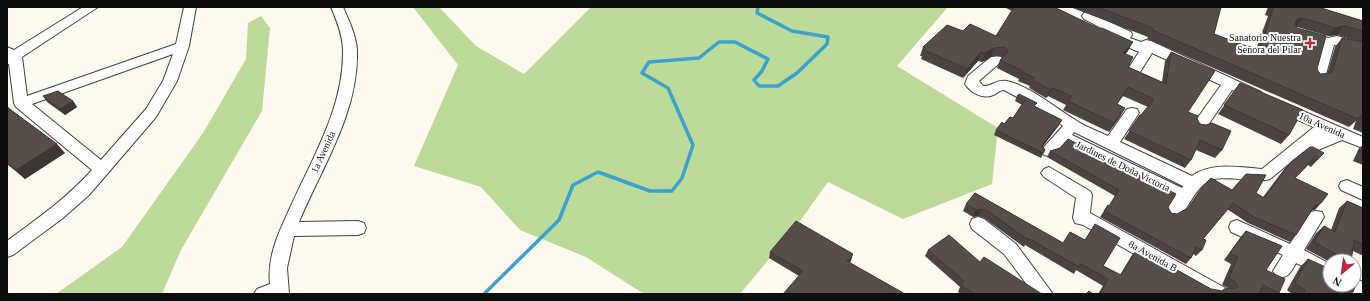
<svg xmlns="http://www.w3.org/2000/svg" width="1370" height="301" font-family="'Times New Roman',serif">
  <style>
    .forest { fill: #bcda98 }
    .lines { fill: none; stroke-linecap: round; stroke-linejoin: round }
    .stream { stroke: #3ba1cd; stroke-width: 3.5 }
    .minor-casing { stroke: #414141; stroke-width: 2 }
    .minor { fill: #fff; fill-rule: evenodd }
    .wall { fill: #4b4340; fill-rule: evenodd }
    .shaded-wall { fill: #3d3734 }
    .building { fill: #574e4a; stroke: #3d3734 }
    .poi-dot { fill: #be263d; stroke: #fff; stroke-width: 1.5 }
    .labels { text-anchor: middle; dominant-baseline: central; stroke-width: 4; stroke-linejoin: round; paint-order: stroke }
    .poi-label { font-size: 10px; fill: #0e0e0e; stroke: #fff; text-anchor: end }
    .street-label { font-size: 10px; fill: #0e0e0e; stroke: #fff }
  </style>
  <rect width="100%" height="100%" fill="#fffaef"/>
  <path class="forest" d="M413,7H439L476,46L524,74L591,7H948L897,66L998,128L992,184L903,219L828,182L795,228L740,294H644L586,257L520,230L481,187L414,166L458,65Z
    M261,16L270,28L262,111L181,250L162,294H56L122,247L203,133L246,59L248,23Z"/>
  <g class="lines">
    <path class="stream" d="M484,294L559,220L573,185L598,172L650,191H672L682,178L693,145L668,88L642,73L649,62L699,58L719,42H735L768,59L762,71L754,80L759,86H778L797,73L827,44L828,37L792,31L757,13L758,7"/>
    <defs>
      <path id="minor" d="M83,7H98L22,57L27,96L176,44L184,7H196L189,46L177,81L156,117L89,195L63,218L13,255L7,257V241C37,219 67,198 92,170L16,107L14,103L9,64H7V47L14,50ZM173,54L163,81L146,109L101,160L32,104Z
        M331,7H343C349,21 356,35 357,50C359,112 322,167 299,222L358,221L364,223L366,228L364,233L358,235L294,236L287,268L289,294H254L257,289L270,284C267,256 279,232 290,208C312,159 344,107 343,51C343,36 337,21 331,7Z
        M1088,12L1131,32L1132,35L1130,38L1141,42L1146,40L1151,41L1261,92L1263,95L1261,98L1256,100L1251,98L1232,90L1204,131L1199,132L1194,131L1192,127L1194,123L1221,85L1152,53L1140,72H1130L1128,69L1139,52L1109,39L1108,36L1111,33L1084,19L1082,16L1084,13Z
        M1306,31L1328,38L1337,36L1363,43V50L1334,45L1325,78L1323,81H1313L1311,78L1321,44L1301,38L1300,35L1301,32Z
        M996,56L1001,57L1003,60L979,81L983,86C991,87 996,79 1007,81C1030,86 1057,109 1077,121C1086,127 1098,131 1108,136L1127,109L1132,108L1137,109L1139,113L1120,142L1192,176C1210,162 1240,167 1262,169L1314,127L1277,111L1275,107L1277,103L1282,102L1363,137V148L1342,140L1318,150L1303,152L1270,179C1256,184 1219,173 1207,182C1193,191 1189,209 1178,217C1174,220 1170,219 1166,218L1164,213L1174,198L1064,144C1058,151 1054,158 1044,155L1041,151L1044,147L1063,126L1041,110L1004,90C999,90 997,94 993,95C983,100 970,92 965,84L968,76L991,57ZM1074,132L1183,186L1182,188L1072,135Z
        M1049,167L1090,191L1092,195L1090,213L1227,289L1230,294H1205L1083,225L1075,223L1073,218L1076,198L1044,177L1041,173L1044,169Z
        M1347,180L1363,187V200L1341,190L1339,186L1341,182Z
        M1316,211L1322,212L1324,217L1304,250L1330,264V279L1296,263C1291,272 1288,280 1276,276L1273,271L1283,255L1231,232L1229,227L1231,222L1237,220L1290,244L1310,212Z
        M978,217L984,219L1016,244L1053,294H1034L1004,254L972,229L970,224L972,219Z
        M1354,278L1363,282V294C1354,294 1348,293 1344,285H1354Z"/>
    </defs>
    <use href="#minor" class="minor-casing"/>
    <use href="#minor" class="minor"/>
  </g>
  <path class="wall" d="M1004,7H1054L1128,51L1125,54L1128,67L1162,82L1165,61L1171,52L1188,112L1197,119L1200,124L1222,150L1215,158L1196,150L1191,160L1185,168L1124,139L1140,115H1141L1148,107L1123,96L1117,104L1125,108L1109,132L1063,110L1066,105L1048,96L1046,98L1029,88L1030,86L1018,81L1019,79L997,68L1000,60L1002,58L1001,56L991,57L982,62L978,61L963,78L921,59L922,56H920L923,47L963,31L996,36L1012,11Z
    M1070,7H1221L1214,34L1256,49L1268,16L1265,15L1268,7H1318L1363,21V133L1353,129L1356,121L1349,127L1147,39L1148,37ZM1297,27L1328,36L1337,35L1362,42L1342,38L1335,47L1327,74H1320L1317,69Z
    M1240,83L1289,135L1281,144L1218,114Z
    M43,96L73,101L77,107L65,115L47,102Z
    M1017,96L1036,107L1059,125L1043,146L1045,150L1041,158L994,135L996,130L1013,118L1022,105L1015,101Z
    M7,105L10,110L65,153L25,179L7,164Z
    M1363,145V165L1353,161L1359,148Z
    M1050,151L1168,207L1171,213L1177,214L1187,209L1204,185L1232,190L1256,193L1263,197L1285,168L1291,162L1324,153L1311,167L1308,165L1295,178L1315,210H1312L1296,235L1290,242L1248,223L1227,209L1203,239L1202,250L1196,256L1193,254L1191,258L1186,264L1100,217L1108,205L1109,206L1115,196L1047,157Z
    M975,193L1120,275L1132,255L1138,248L1211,289L1222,291L1224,289L1228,288L1222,285L1231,264L1224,260L1240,238L1246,231L1279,293L1278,294H1261L1259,293V294H1098L1103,286L1076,270L1074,274L1025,245L1024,247L984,218L978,216L973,217L963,211L966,204Z
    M1347,201L1363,208V254L1361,255L1353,251L1351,261H1330V262L1306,249L1316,233L1324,226L1331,230L1339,208Z
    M928,250L980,262L1042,294H961L958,292L960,287L925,256Z
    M770,252L851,261L799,276L769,258Z
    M1308,259L1352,294H1292L1287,290L1300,267Z"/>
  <path class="shaded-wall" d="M1303,18L1296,27L1291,28L1297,19Z
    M1344,26L1337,35L1328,36L1335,28Z
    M1133,42L1128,51L1119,61L1123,53Z
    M994,48L991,57L982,62L985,53Z
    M981,52L978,61L963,78L967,69Z
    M1053,88L1048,96L1046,98L1050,90Z
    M73,101L77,107L65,115L60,109Z
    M1125,108L1120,117L1109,132L1114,123Z
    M1062,120L1059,125L1040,150L1042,145Z
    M57,144L65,153L25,179L16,170Z
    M1321,203L1315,210L1309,211L1315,205Z
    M982,209L978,216L973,217L976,210Z
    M853,254L851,261L845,268L847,261Z"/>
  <path class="building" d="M1014,7H1054L1100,29L1102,28L1133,42L1123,53L1133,57L1128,67L1166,84L1171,52L1215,71L1188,112L1198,116L1197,119L1200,124L1206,125L1212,123L1231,131L1222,150L1200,140L1191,160L1129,131L1140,115H1141L1154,99L1128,87L1117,104L1125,108L1114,123L1068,101L1072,96L1053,88L1050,90L1033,80L1035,78L1022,72L1023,71L1000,60L1008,52L1005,47L994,48L985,53L981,52L967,69L924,50L926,48L923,47L947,25L963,31L970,24L996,36Z
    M1097,7H1221L1214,34L1259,51L1274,7H1273H1318L1363,21V31L1344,26L1335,28L1303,18L1297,19L1295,23L1297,28L1326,36L1317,69L1320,74L1332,73L1342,38L1363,42V113L1358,119L1152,30L1153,28Z
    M1240,83L1303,110L1289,135L1224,105Z
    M58,91L73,101L60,109L43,96Z
    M1019,94L1037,103L1034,106L1062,120L1042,145L1045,150L1043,153L996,130L1002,122L1004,124L1010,117L1013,118L1025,100L1017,96Z
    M7,107L57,144L16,170L7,163Z
    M1363,115V121L1361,120Z
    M1068,139L1176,194L1168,207L1171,213L1177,214L1188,208L1204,185L1211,178L1232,190L1246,174L1266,175L1256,193L1264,198L1291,162L1310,147H1313L1324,153L1317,160L1314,158L1295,178L1328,194L1321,203L1315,205L1296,235L1254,217L1233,203L1203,239L1206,240L1202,250L1196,247L1191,258L1104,211L1108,205L1109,206L1119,190L1050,151L1060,148Z
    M975,193L1063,243L1070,232L1085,240L1095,224L1120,238L1103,266L1121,275L1138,248L1211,289L1223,291L1224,289L1238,288L1235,282L1229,278L1238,257L1230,253L1246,231L1282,246L1266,270L1285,279L1279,293L1263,285L1259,294H1100L1108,279L1081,264L1079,267L1028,238V240L988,211L982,209L976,210L966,204Z
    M1347,201L1363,208V244L1354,240L1351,261H1339V256L1314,242L1324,226L1335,232Z
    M796,221L853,254L847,261L905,294H783L803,271L770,252Z
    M949,235L980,262L984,257L1042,294H974L961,285L964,281L928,250Z
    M1308,259L1330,269V285H1354V283L1356,285L1352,294H1303L1305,290L1295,283Z
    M1089,291L1093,294H1086Z"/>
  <path class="poi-dot" d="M1308 37h4v4h4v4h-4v4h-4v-4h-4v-4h4z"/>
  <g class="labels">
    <g class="poi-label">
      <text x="1301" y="37">Sanatorio Nuestra<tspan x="1301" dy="12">Señora del Pilar</tspan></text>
    </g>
    <g class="street-label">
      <text transform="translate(1322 125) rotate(24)">10a Avenida</text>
      <text transform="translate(323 152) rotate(-65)">1a Avenida</text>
      <text transform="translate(1123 166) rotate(26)">Jardines de Doña Victoria</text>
      <text transform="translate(1153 256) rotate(29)">8a Avenida B</text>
    </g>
  </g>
  <rect width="1370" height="301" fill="none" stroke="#0e0e0e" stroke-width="16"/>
  <g transform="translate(1342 273) rotate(209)"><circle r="19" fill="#ffffff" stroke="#9f9f9f"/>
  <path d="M0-3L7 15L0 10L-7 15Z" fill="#be263d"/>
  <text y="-6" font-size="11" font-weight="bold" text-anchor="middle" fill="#0e0e0e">N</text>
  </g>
</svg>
